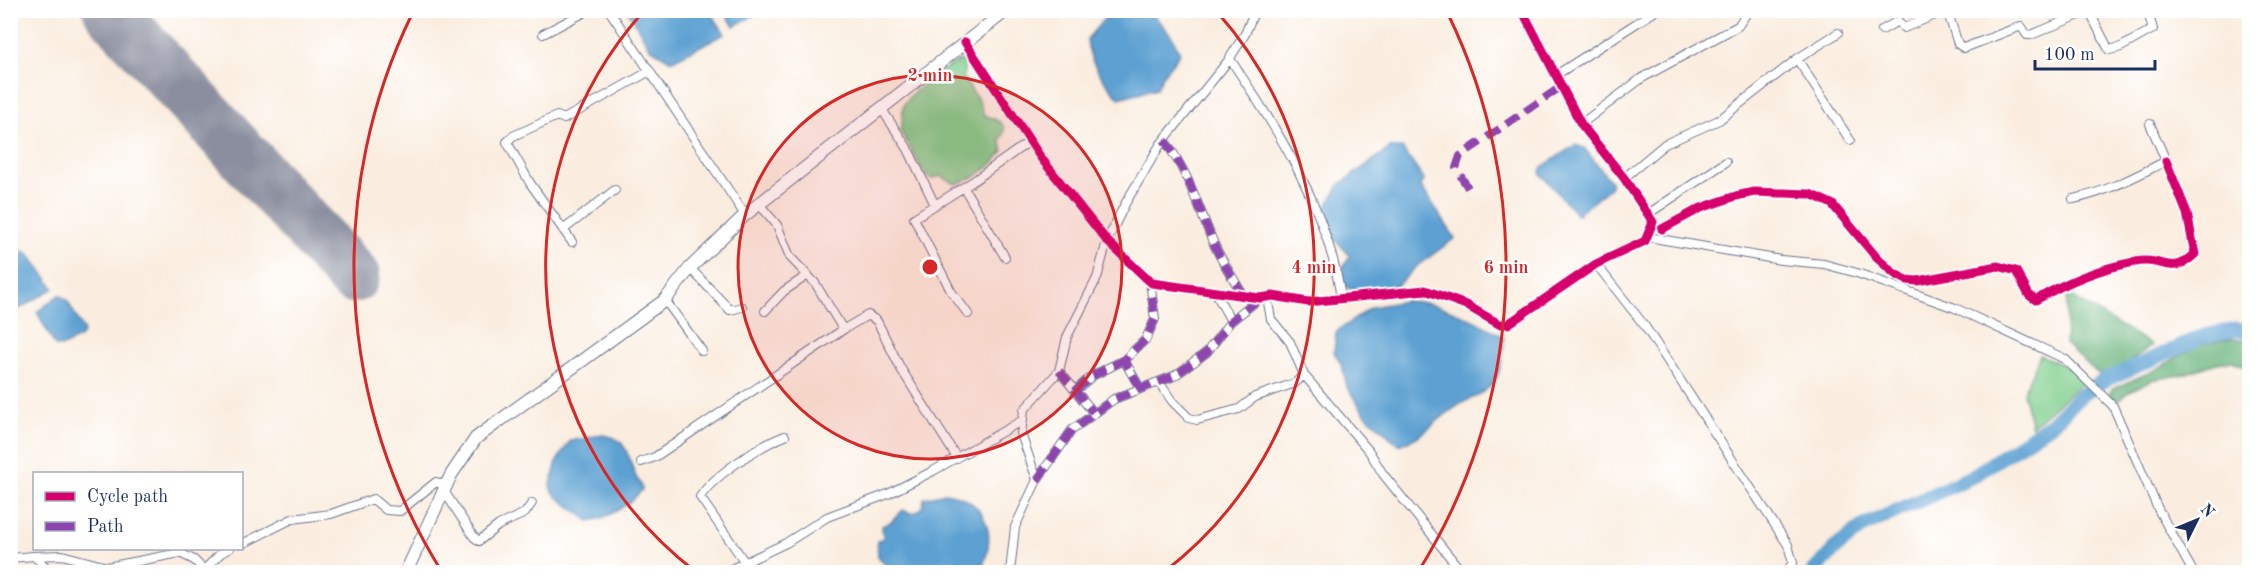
<svg xmlns="http://www.w3.org/2000/svg" width="2260" height="583" font-family="'Old Standard TT',serif">
  <style>
    .green { fill: #81cf8e; stroke: #4e7f76; stroke-width: 1.5 }
    .forest { fill: #68b279; stroke: #42706c; stroke-width: 1.5 }
    .water { fill: #5da1d2; stroke: #3c6898; stroke-width: 1.5 }
    .lines { fill: none; stroke-linecap: round; stroke-linejoin: round }
    .river { stroke: #5da1d2; stroke-width: 15 }
    .runway { stroke: #8a8e9e; stroke-width: 54 }
    .street-casing { stroke: #69728b; stroke-width: 10 }
    .secondary-casing { stroke: #69728b; stroke-width: 14 }
    .street { stroke: #fff; stroke-width: 8 }
    .secondary { stroke: #fff; stroke-width: 12 }
    .quiet { stroke: #8e44ad; stroke-width: 8; stroke-dasharray: 15 8; stroke-linecap: butt }
    .cycleway-casing { stroke: #fff; stroke-width: 13 }
    .cycleway { stroke: #d6006c; stroke-width: 9 }
    .ring { fill: none; stroke: #d62828; stroke-width: 3 }
    .centre { fill: #d62828; stroke: #fff; stroke-width: 3 }
    .ring-label { font-size: 18px; text-anchor: middle; font-weight: bold; fill: #d62828; stroke: #fff; stroke-width: 5; stroke-linejoin: round; paint-order: stroke }
  </style>
  <rect width="100%" height="100%" fill="#fff"/>
  <filter id="ink" filterUnits="userSpaceOnUse"><feTurbulence type="fractalNoise" baseFrequency=".0167" numOctaves="2"/><feDisplacementMap in="SourceGraphic" scale="12" xChannelSelector="R" yChannelSelector="G"/><feConvolveMatrix kernelMatrix="1 2 1 2 8 2 1 2 1" color-interpolation-filters="sRGB"/></filter>
  <filter id="wash" filterUnits="userSpaceOnUse"><feTurbulence type="fractalNoise" baseFrequency=".008" numOctaves="4" result="noise"/><feDisplacementMap in="SourceGraphic" scale="24" xChannelSelector="R" yChannelSelector="G"/><feGaussianBlur stdDeviation="1.35" result="paint"/><feColorMatrix in="noise" values="0 0 0 0 0 0 0 0 0 0 0 0 0 0 0 0 0 1.4 0 .05"/><feComposite in="paint" operator="in"/></filter>
  <g filter="url(#wash)">
    <rect width="100%" height="100%" fill="#faeddf"/>
    <path class="green" d="M961,60L965,61L963,78L979,101L984,115C996,120 1012,123 1000,140L1003,150C995,167 973,179 956,184L940,176L932,179L927,177L900,131C904,121 902,118 903,108C904,94 949,66 961,60Z
      M2040,355L2070,368L2083,382L2032,426L2023,393Z"/>
    <path class="forest" d="M2067,294L2152,345L2105,380L2065,344Z
      M2232,338L2249,340V369L2233,361L2217,363L2181,375L2152,380L2128,392L2116,403L2110,394L2112,389L2155,370L2198,345Z
      M2249,411V456L2243,450L2241,432Z"/>
    <path class="water" d="M628,11H710L725,34L671,61L650,48Z
      M723,11H762L734,26Z
      M1117,11L1151,12L1171,35L1180,53L1163,75L1157,88L1119,98C1104,81 1088,62 1087,39L1110,12Z
      M1575,145L1584,148L1611,182V187L1577,215L1540,173L1542,167Z
      M1390,148H1402L1424,180L1420,185L1455,238L1416,267L1392,291L1350,289L1341,284L1338,275L1350,256L1327,230L1326,208L1339,185Z
      M23,251L28,253L54,288L11,314V260Z
      M59,295L67,300L84,331L81,337L61,347L55,346L37,312Z
      M1405,301C1437,301 1476,320 1504,337C1504,350 1502,371 1494,382C1485,394 1471,398 1459,405C1435,419 1428,436 1398,445L1365,414L1347,387L1342,366L1334,352L1336,332L1372,307Z
      M601,435C628,436 627,456 636,477C639,482 642,484 642,490C629,505 609,518 589,521L557,497L550,488L557,461L570,441Z
      M945,493C988,500 998,535 980,572H891L878,556L877,541L883,538L882,526L891,522L903,510C911,515 916,513 923,507L924,498Z"/>
    <g class="lines">
      <path class="river" d="M1813,572L1838,546L1862,527L1973,476L2051,424L2080,396L2105,380L2204,336L2236,329L2250,331"/>
      <path class="runway" d="M110,10L353,276"/>
    </g>
  </g>
  <g filter="url(#ink)">
    <g class="lines">
      <defs>
        <path id="street" d="M609,10L745,215
          M1947,10L1958,44L1964,48L2021,26L2027,35H2031L2089,11L2109,50L2121,47L2153,29L2147,10
          M1882,30L1898,21L1904,28L1947,10
          M543,34L589,10
          M965,42L1041,158L1107,241L1145,277L1152,283L1260,298L1273,296L1308,302L1425,290L1466,305L1499,324H1508L1596,264L1645,241L1653,222L1624,178L1581,124L1522,10
          M1230,59C1279,131 1329,211 1341,299
          M1797,59L1850,140
          M1556,75L1657,10
          M881,108L908,149L935,205
          M1581,124L1642,78L1738,26L1749,10
          M1164,140C1187,170 1197,203 1211,237C1219,258 1232,276 1243,295
          M1624,178L1665,144L1719,120L1797,59L1838,33
          M964,188L1005,257
          M2073,199C2107,192 2136,176 2166,161L2150,124
          M759,204L777,225L790,257L815,283L841,326L844,329L868,315L877,321L901,369L957,458
          M1648,214L1726,162
          M1662,229L1701,208L1736,196L1754,192L1810,194L1832,204L1877,258L1895,274L1907,280L1917,281L1998,266L2016,271L2029,295L2036,300C2066,282 2101,268 2135,262C2164,256 2170,278 2195,254L2187,213L2166,161
          M563,230L615,190
          M1648,237L1781,260L1824,264L1857,273L1955,308L2065,359L2113,406L2158,509L2193,572
          M572,242L530,183L507,142L513,136L557,116L564,119L650,71
          M1596,264L1644,325L1788,545L1793,563L1786,572
          M690,268L730,310L742,307
          M1214,290L1231,321
          M1267,297L1271,319L1290,342L1304,375L1369,451L1383,474L1462,572
          M665,300L702,351
          M765,311L784,291L808,275
          M968,314L951,291L914,218L972,182L1030,141
          M1059,371L1093,412
          M1159,382L1172,401L1189,418L1197,420L1239,409L1255,397L1295,383L1304,375
          M1140,388L1124,360L1146,339L1155,319L1150,281
          M1075,391L1092,376L1124,360
          M641,462L655,457L844,329
          M1037,480L1072,430L1114,399L1174,376L1187,367L1207,352L1231,321L1260,298
          M444,491L474,537L479,541L499,525L525,513L532,503
          M242,544L292,519L331,514L373,499L386,510L400,511L436,482L446,486
          M34,556L62,555L107,567L180,553L194,560L206,572
          M10,558L34,556L51,572
          M746,564L700,497C714,475 761,445 785,436
          M204,570L221,553L230,548
          M725,572L786,543L827,517L888,494L933,471L1023,420
          M1010,572L1015,527L1037,480L1021,434L1024,410L1059,371L1067,337L1097,278L1107,241L1125,204L1160,145L1228,61L1245,34L1255,10"/>
        <path id="secondary" d="M406,572L451,475L476,438L665,300L690,268L745,215L1007,10"/>
      </defs>
      <use href="#street" class="street-casing"/>
      <use href="#secondary" class="secondary-casing"/>
      <use href="#street" class="street"/>
      <use href="#secondary" class="secondary"/>
      <path class="quiet" d="M1164,140C1187,170 1197,203 1211,237C1219,258 1232,276 1243,295
        M1468,188L1456,168L1460,156L1562,86
        M1059,371L1093,412
        M1140,388L1124,360L1146,339L1155,319L1150,281
        M1075,391L1092,376L1124,360
        M1037,480L1072,430L1114,399L1174,376L1187,367L1207,352L1231,321L1260,298"/>
      <defs>
        <path id="cycleway" d="M965,42L1041,158L1107,241L1145,277L1152,283L1260,298L1273,296L1308,302L1425,290L1466,305L1499,324H1508L1596,264L1645,241L1653,222L1624,178L1581,124L1522,10
          M1662,229L1701,208L1736,196L1754,192L1810,194L1832,204L1877,258L1895,274L1907,280L1917,281L1998,266L2016,271L2029,295L2036,300C2066,282 2101,268 2135,262C2164,256 2170,278 2195,254L2187,213L2166,161"/>
      </defs>
      <use href="#cycleway" class="cycleway-casing"/>
      <use href="#cycleway" class="cycleway"/>
    </g>
  </g>
  <circle cx="930" cy="267" r="192" fill="#d62828" fill-opacity=".12"/>
  <g class="ring">
    <circle cx="930" cy="267" r="192"/>
    <path d="M696 572A384 384 0 0 1 642 13M1218 13A384 384 0 0 1 1164 572"/>
    <path d="M442 572A576 576 0 0 1 412 14M1448 14A576 576 0 0 1 1418 572"/>
  </g>
  <circle cx="930" cy="267" r="9" class="centre"/>
  <g class="ring-label">
    <text x="930" y="81">2 min</text>
    <text x="1314" y="273">4 min</text>
    <text x="1506" y="273">6 min</text>
  </g>
  <rect width="2260" height="583" fill="none" stroke="#fff" stroke-width="36"/>
  <rect x="33" y="472" width="210" height="78" fill="#ffffff" stroke="#a4acbf" stroke-width="1.5"/>
  <rect x="45" y="492" width="30" height="9" fill="#d6006c" stroke="#a4acbf" stroke-width="1.5"/>
  <text x="87" y="502" font-size="18" fill="#1b2f5e">Cycle path</text>
  <rect x="45" y="522" width="30" height="9" fill="#8e44ad" stroke="#a4acbf" stroke-width="1.5"/>
  <text x="87" y="532" font-size="18" fill="#1b2f5e">Path</text>
  <g transform="translate(2197 520) rotate(47)" stroke="#ffffff" stroke-width="4.5" paint-order="stroke">
  <path d="M0-4.5L10 22L0 15L-10 22Z" fill="#1b2f5e"/>
  <text y="-9" font-size="16" font-weight="bold" text-anchor="middle" fill="#1b2f5e">N</text>
  </g>
  <path d="M2035 60v9h120v-9" fill="none" stroke="#1b2f5e" stroke-width="3"/>
  <text x="2044" y="60" font-size="18" fill="#1b2f5e" stroke="#ffffff" stroke-width="4.5" paint-order="stroke">100 m</text>
</svg>
